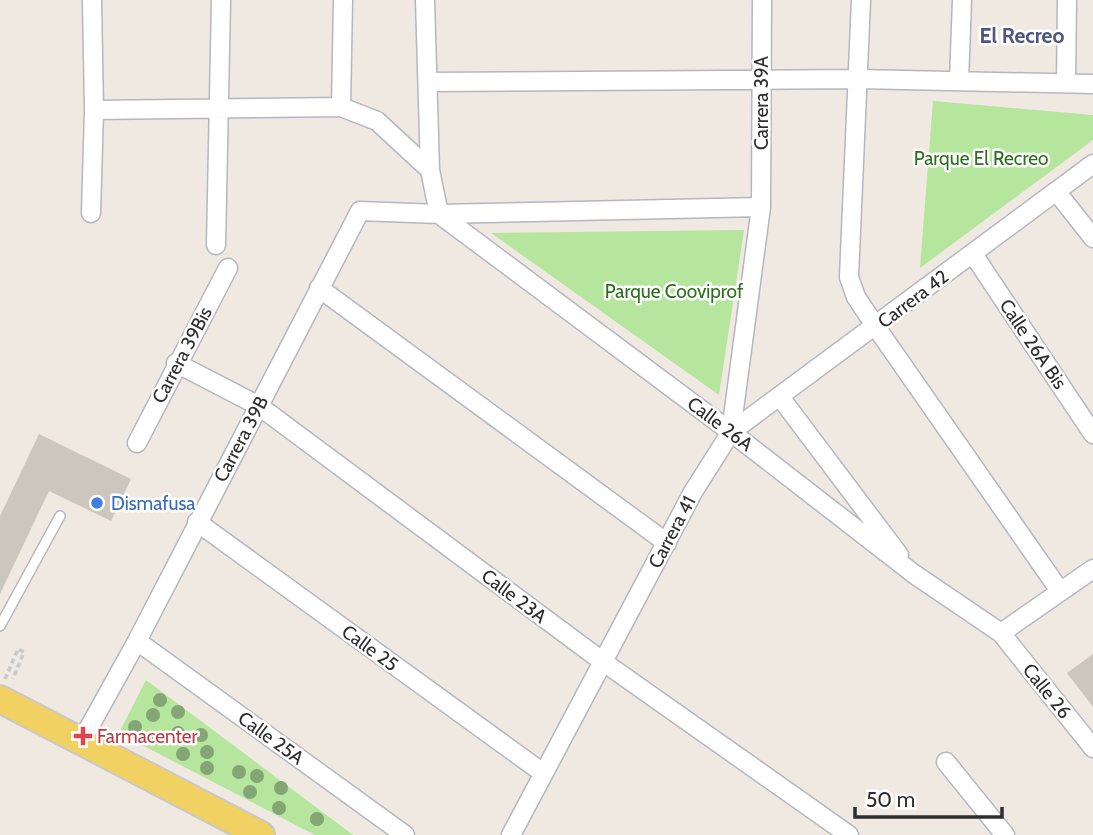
<svg xmlns="http://www.w3.org/2000/svg" width="1093" height="835" font-family="Cabin,sans-serif">
  <style>
    .green { fill: #b6e59e }
    .building { fill: #cbc7bf }
    .lines { fill: none; stroke-linecap: round; stroke-linejoin: round }
    .service-casing { stroke: #b4b7c1; stroke-width: 12 }
    .minor-casing { stroke: #b4b7c1; stroke-width: 21 }
    .primary-casing { stroke: #c9c9c9; stroke-width: 30 }
    .path { stroke: #c9c9c9; stroke-width: 3.5; stroke-dasharray: 5 3.5; stroke-linecap: butt }
    .service { stroke: #fff; stroke-width: 9 }
    .minor { stroke: #fff; stroke-width: 18 }
    .primary { stroke: #f2d163; stroke-width: 26 }
    .tree { fill: #84a574 }
    .shop-dot { fill: #3f7fe0; stroke: #fff; stroke-width: 2.5 }
    .health-dot { fill: #e0444e; stroke: #fff; stroke-width: 2.5 }
    .labels { text-anchor: middle; dominant-baseline: central; stroke-width: 5; stroke-linejoin: round; paint-order: stroke }
    .street-label { font-size: 19px; fill: #2e2e2e; stroke: #fff }
    .park-label { font-size: 19px; fill: #2c6e1b; stroke: #fff }
    .shop-label { font-size: 19px; fill: #366cbe; stroke: #fff; text-anchor: start }
    .health-label { font-size: 19px; fill: #be3a42; stroke: #fff; text-anchor: start }
    .neighbourhood-label { font-size: 21px; font-weight: bold; fill: #4d5680; stroke: #fff }
  </style>
  <rect width="100%" height="100%" fill="#efe9e1"/>
  <path class="green" d="M933,101L1093,115V140L920,268Z
    M744,230L719,395L491,233Z
    M146,680L353,835H315L119,733Z"/>
  <path class="building" d="M39,434L131,479L111,521L49,491L0,594V516Z
    M1093,654V707L1067,673Z"/>
  <g class="lines">
    <defs>
      <path id="service" d="M0,626L60,516"/>
      <path id="minor" d="M425,0L430,170L439,214L731,432L914,574L1001,633L1093,748
        M861,0L849,277L856,297L876,327L1060,591
        M959,81L962,0
        M429,82L858,79L1093,84
        M1066,82L1067,0
        M341,107L343,0
        M94,110L341,107L377,121L430,170
        M1056,191L1093,238
        M91,213L94,110L92,0
        M216,245L221,0
        M973,254L1093,434
        M319,288L667,543
        M176,363L259,406L602,661L849,835
        M780,397L899,555
        M731,432L1093,164
        M137,443L228,268
        M197,522L543,773
        M1001,633L1093,569
        M137,641L405,835
        M81,742L137,641L360,211L439,214L761,207
        M946,762L1005,835
        M511,835L693,492L731,432L761,207L762,0"/>
      <path id="primary" d="M0,699L261,835"/>
    </defs>
    <use href="#service" class="service-casing"/>
    <use href="#minor" class="minor-casing"/>
    <use href="#primary" class="primary-casing"/>
    <path class="path" d="M5,679L18,649L24,652L13,679"/>
    <use href="#service" class="service"/>
    <use href="#minor" class="minor"/>
    <use href="#primary" class="primary"/>
  </g>
  <g class="tree">
    <circle cx="160" cy="700" r="7"/>
    <circle cx="178" cy="712" r="7"/>
    <circle cx="153" cy="715" r="7"/>
    <circle cx="135" cy="727" r="7"/>
    <circle cx="178" cy="733" r="7"/>
    <circle cx="201" cy="735" r="7"/>
    <circle cx="156" cy="738" r="7"/>
    <circle cx="207" cy="752" r="7"/>
    <circle cx="183" cy="754" r="7"/>
    <circle cx="207" cy="768" r="7"/>
    <circle cx="239" cy="772" r="7"/>
    <circle cx="257" cy="776" r="7"/>
    <circle cx="281" cy="788" r="7"/>
    <circle cx="250" cy="792" r="7"/>
    <circle cx="279" cy="808" r="7"/>
    <circle cx="317" cy="819" r="7"/>
  </g>
  <circle class="shop-dot" cx="97" cy="503" r="7"/>
  <path class="health-dot" d="M79.5 725.5h7v7h7v7h-7v7h-7v-7h-7v-7h7z"/>
  <g class="labels">
    <g class="street-label">
      <text transform="translate(761 103) rotate(-90)">Carrera 39A</text>
      <text transform="translate(913 299) rotate(-37)">Carrera 42</text>
      <text transform="translate(1033 344) rotate(56)">Calle 26A Bis</text>
      <text transform="translate(182 355) rotate(-62)">Carrera 39Bis</text>
      <text transform="translate(720 424) rotate(37)">Calle 26A</text>
      <text transform="translate(241 439) rotate(-62)">Carrera 39B</text>
      <text transform="translate(672 532) rotate(-62)">Carrera 41</text>
      <text transform="translate(514 596) rotate(37)">Calle 23A</text>
      <text transform="translate(370 648) rotate(36)">Calle 25</text>
      <text transform="translate(1047 691) rotate(51)">Calle 26</text>
      <text transform="translate(271 738) rotate(36)">Calle 25A</text>
    </g>
    <g class="park-label">
      <text x="981" y="158">Parque El Recreo</text>
      <text x="674" y="291">Parque Cooviprof</text>
    </g>
    <g class="shop-label">
      <text x="111" y="503">Dismafusa</text>
    </g>
    <g class="health-label">
      <text x="97" y="736">Farmacenter</text>
    </g>
    <g class="neighbourhood-label">
      <text x="1022" y="35">El Recreo</text>
    </g>
  </g>
  <path d="M855 807v10h147v-10" fill="none" stroke="#2e2e2e" stroke-width="3.5"/>
  <text x="866" y="807" font-size="21" fill="#2e2e2e" stroke="#ffffff" stroke-width="5" paint-order="stroke">50 m</text>
</svg>
